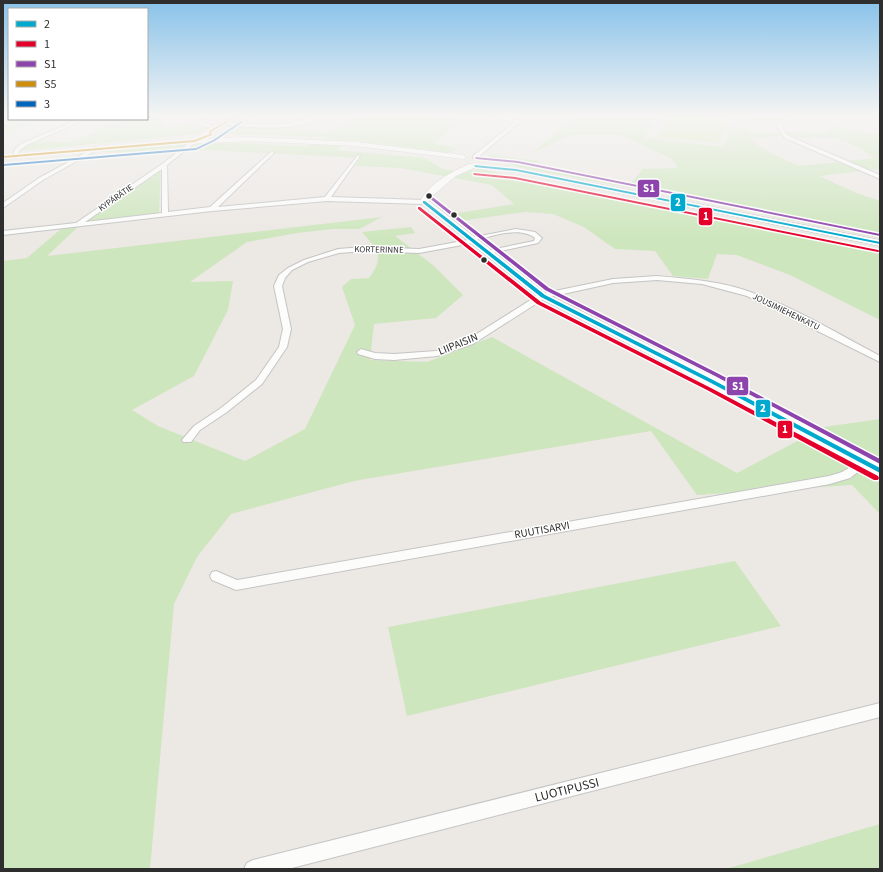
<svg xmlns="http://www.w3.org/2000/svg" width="883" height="872" font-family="'Source Sans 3',sans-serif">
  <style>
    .green { fill: #cee6be }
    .pitch { fill: #d9eabb }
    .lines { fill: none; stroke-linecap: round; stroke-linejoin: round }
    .street-casing { stroke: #c5c4c5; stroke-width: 2 }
    .secondary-casing { stroke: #c5c4c5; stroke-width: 1 }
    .street { fill: #fcfcfb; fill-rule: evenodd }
    .secondary { fill: #fcfcfb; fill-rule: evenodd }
    .bus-1-casing { stroke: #fff; stroke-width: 3 }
    .bus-2-casing { stroke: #fff; stroke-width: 3 }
    .bus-3-casing { stroke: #fff; stroke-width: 3 }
    .bus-4-casing { stroke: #fff; stroke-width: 3 }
    .bus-5-casing { stroke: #fff; stroke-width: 3 }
    .bus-1 { fill: #00a9ce; fill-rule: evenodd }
    .bus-2 { fill: #e4002b; fill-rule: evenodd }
    .bus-3 { fill: #8e44ad; fill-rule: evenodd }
    .bus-4 { fill: #cf8e09; fill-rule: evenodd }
    .bus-5 { fill: #0065bd; fill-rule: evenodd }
    .bus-dot { fill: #2e2e2e; stroke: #fff; stroke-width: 1.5 }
    .labels { text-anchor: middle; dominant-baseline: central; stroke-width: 3; stroke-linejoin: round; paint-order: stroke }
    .far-street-label { font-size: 9px; fill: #2e2e2e; stroke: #fff }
    .street-label { font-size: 11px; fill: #2e2e2e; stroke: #fff }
    .near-street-label { font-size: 13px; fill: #2e2e2e; stroke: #fff }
    .line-badge { stroke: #fff; stroke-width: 1.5 }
    .badge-label { font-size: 11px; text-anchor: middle; font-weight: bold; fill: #fff }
  </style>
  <rect width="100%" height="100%" fill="#ece8e4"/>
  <path class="green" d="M359,115H441L444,117L461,120L433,143L458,148L449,153L351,140L336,150L425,158L443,169L465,172L472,170L480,169L630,203L880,253V320L790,275L737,255L717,254L708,279L673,276L655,251L615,249L584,227L553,214L525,212L460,221L458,213L514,204L492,185L401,168L355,166L360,158L183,149L174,154L99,152L107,149L173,143L211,142L308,146L327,137L222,134L230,125L283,128L328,133Z
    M576,115H656L645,138L723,147L731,127L745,128L750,133H778L782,136L749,139L769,152L798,166L839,162L861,171L819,176L859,194L880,201V238L664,194L523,168L498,161L487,155L539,161L532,166L631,183L643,169L678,168L672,159L621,135H572L532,153Z
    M740,115H782L775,123L752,121Z
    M157,117L166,128L199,124L210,128L196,134L21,151C41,132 53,147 74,141C85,139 95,131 105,126C121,120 140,119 157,117Z
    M13,119H43L3,135V123Z
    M833,127L880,135V169L869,170L847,161L875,158C862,150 849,141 833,138C818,136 796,142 784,132L825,133Z
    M161,168L159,214L84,223Z
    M382,217L359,229H333L297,233L247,242L190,282L233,281L228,310L194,376L132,410L158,426L245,461L305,429L355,325L342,287L351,279L369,278C385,256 378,251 362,232L411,227L415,233L395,236L434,266L463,295L436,318L374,324L370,360L427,362L492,337L737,473L824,427L880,419V514L852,485L697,495L651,431L354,481L231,514L197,557L174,604L150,869H3V261L27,258L62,228L79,226L47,256Z
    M735,561L781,626L407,716L388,627Z
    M880,824V869H726Z"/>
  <path class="pitch" d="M670,115H691L728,119L718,143L657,137Z"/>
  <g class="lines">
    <defs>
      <path id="street" d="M194,115H198L204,123L219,128L217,129L200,125Z
        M317,115H323C300,131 268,128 241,126C235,125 228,126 223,123L225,122C256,124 288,129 317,115Z
        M493,115L518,120L523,115H528L477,158H473V156L515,122L501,120Z
        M788,115H792L782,126L784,132L789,136L880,175V179L785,138L780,132L778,126Z
        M80,119H86L27,145L20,150L16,157L12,156L16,148L23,143Z
        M193,140L197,141L167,165L168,212L210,207L272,151L274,153L218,207L325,197L358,155L360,156L331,197L424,200L427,202L424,204L327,201L212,211L3,235V231L76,223L162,164ZM162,169V213L85,222Z
        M96,147L100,148L43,180L3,208V203L39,178Z
        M516,229L535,232L542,238L538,243L487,254L485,253V251L534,241L535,238C519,226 494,236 475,240V242L473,243L419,253L364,251L339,253L308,262L292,270L285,278L282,286L291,329L287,347L262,384L227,412L200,430L191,442H183L182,440L194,426L221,408L256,380L279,347L283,329L274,286L279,275L288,268L304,260L338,249L364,247L419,249L468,240L469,238Z
        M657,276C689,279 723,281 753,293C797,309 839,334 880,356V362L747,296L702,284L657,280L613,283L545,298L473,344L437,356L394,360L375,359L358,354L357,352L361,349L375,353L394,354L436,351L467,340L540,294L613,279Z
        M864,459L869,462L868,464L850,478L830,484L236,590L212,580L210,576L212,572L216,571L237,580L829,476L842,472Z
        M880,703V717L288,869H244L247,863L253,860Z"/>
      <path id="secondary" d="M233,115H241L212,133L200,139L248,137L356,142L463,155L467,157L463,159L356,146L248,141L163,145L3,159V155L193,140C195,136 226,119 233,115Z
        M469,164L516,168L880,240V246L516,172L474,168L456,176L430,198L429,201L547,294L718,379L880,464V476L874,475L708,385L539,298L420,202C427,185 453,171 469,164Z"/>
    </defs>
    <use href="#street" class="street-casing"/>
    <use href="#secondary" class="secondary-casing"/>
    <use href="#street" class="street"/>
    <use href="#secondary" class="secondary"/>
    <defs>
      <path id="bus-1" d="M474,165L516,169L880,242V244L516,171L475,167Z
        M423,201H425L545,295L715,381L880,468V473L711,383L541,297L423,203Z"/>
      <path id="bus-2" d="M473,173L515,177L878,250L880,251L878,252L515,179L474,175Z
        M418,207H420L541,302L711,388L878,476L879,478L878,480H874L707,390L537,304L418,209Z"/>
      <path id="bus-3" d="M475,157L518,161L880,234V236L518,163L476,159Z
        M428,195H430L549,288L719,374L880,459V464L715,376L545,290L428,197Z"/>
      <path id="bus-4" d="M236,115H239L211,132L212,135L195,142L3,158V156L194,140L210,134L209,131Z"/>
      <path id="bus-5" d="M241,121L243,122L215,141L196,150L3,166L4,164L196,148L213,140Z"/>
    </defs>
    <use href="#bus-1" class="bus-1-casing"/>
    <use href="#bus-2" class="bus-2-casing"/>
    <use href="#bus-3" class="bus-3-casing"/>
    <use href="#bus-4" class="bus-4-casing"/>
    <use href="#bus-5" class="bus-5-casing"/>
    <use href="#bus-1" class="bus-1"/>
    <use href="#bus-2" class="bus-2"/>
    <use href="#bus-3" class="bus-3"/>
    <use href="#bus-4" class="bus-4"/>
    <use href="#bus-5" class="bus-5"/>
  </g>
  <linearGradient id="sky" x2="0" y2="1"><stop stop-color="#88c2ea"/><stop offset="0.49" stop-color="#f6f5f3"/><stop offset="1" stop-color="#f6f5f3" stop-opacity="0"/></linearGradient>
  <rect width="883" height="237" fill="url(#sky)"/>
  <g class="bus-dot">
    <circle cx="429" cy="196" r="3.5"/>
    <circle cx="454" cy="215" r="3.5"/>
    <circle cx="484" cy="260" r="3.5"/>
  </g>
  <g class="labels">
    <g class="far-street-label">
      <text transform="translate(116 198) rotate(-35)">KYPÄRÄTIE</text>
      <text transform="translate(379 250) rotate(1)">KORTERINNE</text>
      <text transform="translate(786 312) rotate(26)">JOUSIMIEHENKATU</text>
    </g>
    <g class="street-label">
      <text transform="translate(458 344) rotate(-22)">LIIPAISIN</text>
      <text transform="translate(542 530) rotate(-10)">RUUTISARVI</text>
    </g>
    <g class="near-street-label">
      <text transform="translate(567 790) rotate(-14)">LUOTIPUSSI</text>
    </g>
  </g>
  <g class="line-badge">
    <rect x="637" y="179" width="23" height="19" rx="4" fill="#8e44ad"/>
    <rect x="670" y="193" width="16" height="19" rx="4" fill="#00a9ce"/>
    <rect x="698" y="207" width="15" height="19" rx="4" fill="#e4002b"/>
    <rect x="726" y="376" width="23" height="20" rx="4" fill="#8e44ad"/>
    <rect x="755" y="399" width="16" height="19" rx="4" fill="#00a9ce"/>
    <rect x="777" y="420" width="16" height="19" rx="4" fill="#e4002b"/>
  </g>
  <g class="badge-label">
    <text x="649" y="192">S1</text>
    <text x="678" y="206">2</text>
    <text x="706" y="220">1</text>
    <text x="738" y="390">S1</text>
    <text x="763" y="412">2</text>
    <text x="785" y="433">1</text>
  </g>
  <rect width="883" height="872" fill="none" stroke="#2e2e2e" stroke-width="8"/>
  <rect x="8" y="8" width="140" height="112" fill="#ffffff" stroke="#ababab"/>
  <rect x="16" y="21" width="20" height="6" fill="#00a9ce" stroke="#ababab"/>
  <text x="44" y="28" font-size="12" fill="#2e2e2e">2</text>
  <rect x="16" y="41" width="20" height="6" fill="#e4002b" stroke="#ababab"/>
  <text x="44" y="48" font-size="12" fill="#2e2e2e">1</text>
  <rect x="16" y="61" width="20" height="6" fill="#8e44ad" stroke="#ababab"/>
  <text x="44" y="68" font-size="12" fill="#2e2e2e">S1</text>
  <rect x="16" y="81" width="20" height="6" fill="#cf8e09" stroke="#ababab"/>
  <text x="44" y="88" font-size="12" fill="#2e2e2e">S5</text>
  <rect x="16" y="101" width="20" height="6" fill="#0065bd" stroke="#ababab"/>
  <text x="44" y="108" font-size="12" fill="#2e2e2e">3</text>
</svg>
